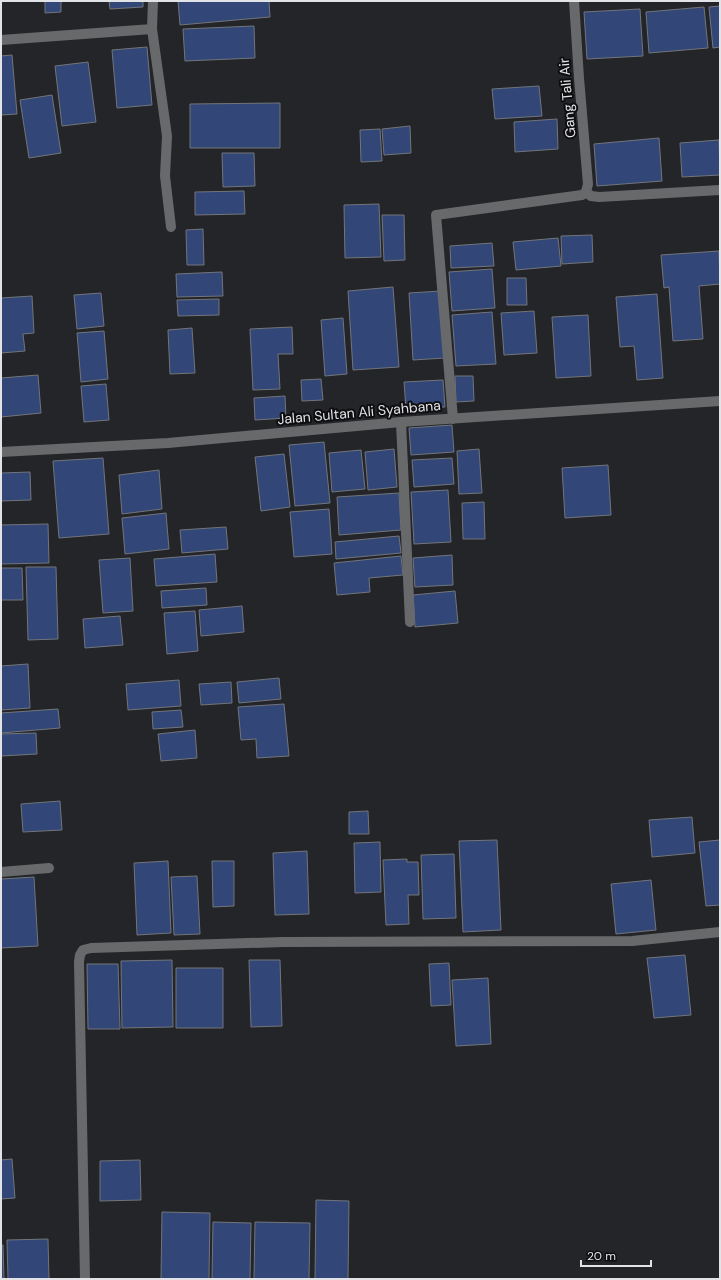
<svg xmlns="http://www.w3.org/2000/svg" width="721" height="1280" font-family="'DM Sans',sans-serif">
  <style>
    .building { fill: #324777; stroke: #727579 }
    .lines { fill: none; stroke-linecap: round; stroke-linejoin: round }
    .street { stroke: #68696b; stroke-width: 10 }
    .labels { text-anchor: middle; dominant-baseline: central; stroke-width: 4; stroke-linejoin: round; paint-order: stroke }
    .street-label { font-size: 14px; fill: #e2e3e6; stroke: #0e0e10 }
  </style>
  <rect width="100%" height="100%" fill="#232529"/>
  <path class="building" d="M45,1H61V12L45,13Z
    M109,1H143V7L110,9Z
    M178,1H269L270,17L180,25Z
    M720,6V47L713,48L709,7Z
    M704,7L708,48L649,53L646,12Z
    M640,9L643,56L587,59L584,12Z
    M254,26L255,58L185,61L183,29Z
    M147,47L152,105L117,108L112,50Z
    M12,55L17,114L1,115V56Z
    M88,62L96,122L62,126L55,66Z
    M539,86L542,116L495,119L492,89Z
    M52,95L61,153L29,158L20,100Z
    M280,103V148H190V104Z
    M557,119L558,149L515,152L514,122Z
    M410,126L411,153L384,155L382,129Z
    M380,129L382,161L361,162L360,130Z
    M659,138L662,181L597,186L594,144Z
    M719,140L720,175L682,177L680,143Z
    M222,153H254L255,186L223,187Z
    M244,191L245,214L195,215V192Z
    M379,204L381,257L345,258L344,205Z
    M382,215H404L405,260L384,261Z
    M203,229L204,265H187L186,230Z
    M592,235L593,262L562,264L561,236Z
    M558,238L561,266L516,270L513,242Z
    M492,243L494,266L451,268L450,246Z
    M719,251L720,284L699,286L703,339L673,341L669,287L664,288L661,255Z
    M492,269L495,308L452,311L449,272Z
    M222,272L223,296L177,297L176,274Z
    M507,278H526L527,305H507Z
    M393,287L399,367L353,370L348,291Z
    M441,291L445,358L413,360L409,293Z
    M101,293L104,326L77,329L74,295Z
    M657,294L663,378L637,380L634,346L620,347L616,297Z
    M32,296L34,333L23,334L25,351L1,353V298Z
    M219,299V315L178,316L177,300Z
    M534,311L537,353L504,355L501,313Z
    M492,312L496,364L456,366L452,315Z
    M588,315L591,376L556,378L552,317Z
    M343,318L347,374L325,376L321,320Z
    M292,327L293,354H278L280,389L253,390L250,329Z
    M192,328L195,373L170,374L168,330Z
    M104,331L108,379L81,382L77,333Z
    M38,375L41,413L1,417V378Z
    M455,376H473L474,401L456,402Z
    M321,379L323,400L302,401L301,380Z
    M443,380L445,407L406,409L404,382Z
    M106,384L109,420L84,422L81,386Z
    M285,396L286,418L255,420L254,398Z
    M452,425L454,452L411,455L409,428Z
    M324,442L330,503L295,506L289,445Z
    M394,449L397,487L368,490L365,452Z
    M479,449L482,493L459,494L457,451Z
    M361,450L365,489L332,492L329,453Z
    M284,454L290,507L261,511L255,457Z
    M103,458L109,534L59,538L53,461Z
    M452,458L454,484L414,487L412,460Z
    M608,465L611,515L565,518L562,468Z
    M159,470L162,509L122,514L119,475Z
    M30,472L31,500L1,501V473Z
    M448,490L451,542L414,544L411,492Z
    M399,493L401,530L339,535L337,497Z
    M484,502L485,539H463L462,503Z
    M329,509L332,554L294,557L290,512Z
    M166,513L169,549L125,554L122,518Z
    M48,524L49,563L1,564V525Z
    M226,527L228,549L182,553L180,530Z
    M399,536L401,553L336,559L335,542Z
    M215,554L217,582L156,586L154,559Z
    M452,555L453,585L415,587L413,558Z
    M401,556L403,575L369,578L370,592L337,595L334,563Z
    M130,558L133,611L103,613L99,560Z
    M26,567H56L58,639L28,640Z
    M1,568H22L23,600H1Z
    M206,588L207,605L162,608L161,591Z
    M455,591L458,623L415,627L413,595Z
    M242,606L244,632L201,636L199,610Z
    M195,611L198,651L167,654L164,613Z
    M120,616L123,645L85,648L83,619Z
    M28,664L30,708L1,710V666Z
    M279,678L281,699L239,703L237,682Z
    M179,680L181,706L128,710L126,684Z
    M231,682L232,703L201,705L199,684Z
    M284,704L289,756L257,758L256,739L241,740L238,707Z
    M58,709L60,728L1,733V713Z
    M181,710L183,727L153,729L152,712Z
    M195,730L197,758L161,761L158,734Z
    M36,733L37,754L1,756V734Z
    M60,801L62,830L23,832L21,804Z
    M368,811L369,834H349V812Z
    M692,817L695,853L652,857L649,820Z
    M497,840L501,930L463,932L459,841Z
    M720,840V905L706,906L699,842Z
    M380,842L381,892L355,893L354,843Z
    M307,851L309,914L275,915L273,853Z
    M454,854L456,918L423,919L421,855Z
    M407,859V862H418L419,895H408L409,924L386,925L383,860Z
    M168,861L171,933L137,935L134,863Z
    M212,861H234V906L213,907Z
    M197,876L200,934L174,935L171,877Z
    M34,877L38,946L1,948V879Z
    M651,880L656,930L616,934L611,884Z
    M685,955L691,1015L654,1018L647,958Z
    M172,960L173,1027L122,1028L121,961Z
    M249,960H280L282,1026L251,1027Z
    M449,963L451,1005L431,1006L429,964Z
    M87,964H118L120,1029H88Z
    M176,968H223V1028H176Z
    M488,978L491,1044L456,1046L452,980Z
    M12,1159L15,1198L1,1199V1160Z
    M140,1160L141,1200L100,1201V1161Z
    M316,1200L349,1201L348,1279H315Z
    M162,1212L210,1213L209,1279H161Z
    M213,1222L251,1223L250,1279H212Z
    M255,1222L310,1223L309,1279H254Z
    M48,1239L49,1279H8L7,1240Z
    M1,1245H3L4,1279H1Z"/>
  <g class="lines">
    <path class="street" d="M574,1L579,78L588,184L586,192
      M152,29L167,136L165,176L171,227
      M1,40L152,29L153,1
      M586,192L591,196L599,197L720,190
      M453,419L436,215L582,195L586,192
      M401,422L410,622
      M1,452L168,443L401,422L720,401
      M1,872L49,868
      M85,1279L79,962L80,955L83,950L91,948L283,942L632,941L720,932"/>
  </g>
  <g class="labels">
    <g class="street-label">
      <text transform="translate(567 98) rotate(-95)">Gang Tali Air</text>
      <text transform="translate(359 412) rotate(-5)">Jalan Sultan Ali Syahbana</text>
    </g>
  </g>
  <rect width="721" height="1280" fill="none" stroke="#e2e3e6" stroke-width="4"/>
  <path d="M581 1260v6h70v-6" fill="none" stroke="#e2e3e6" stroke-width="2"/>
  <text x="587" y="1260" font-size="12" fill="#e2e3e6" stroke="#0e0e10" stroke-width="3" paint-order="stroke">20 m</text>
</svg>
